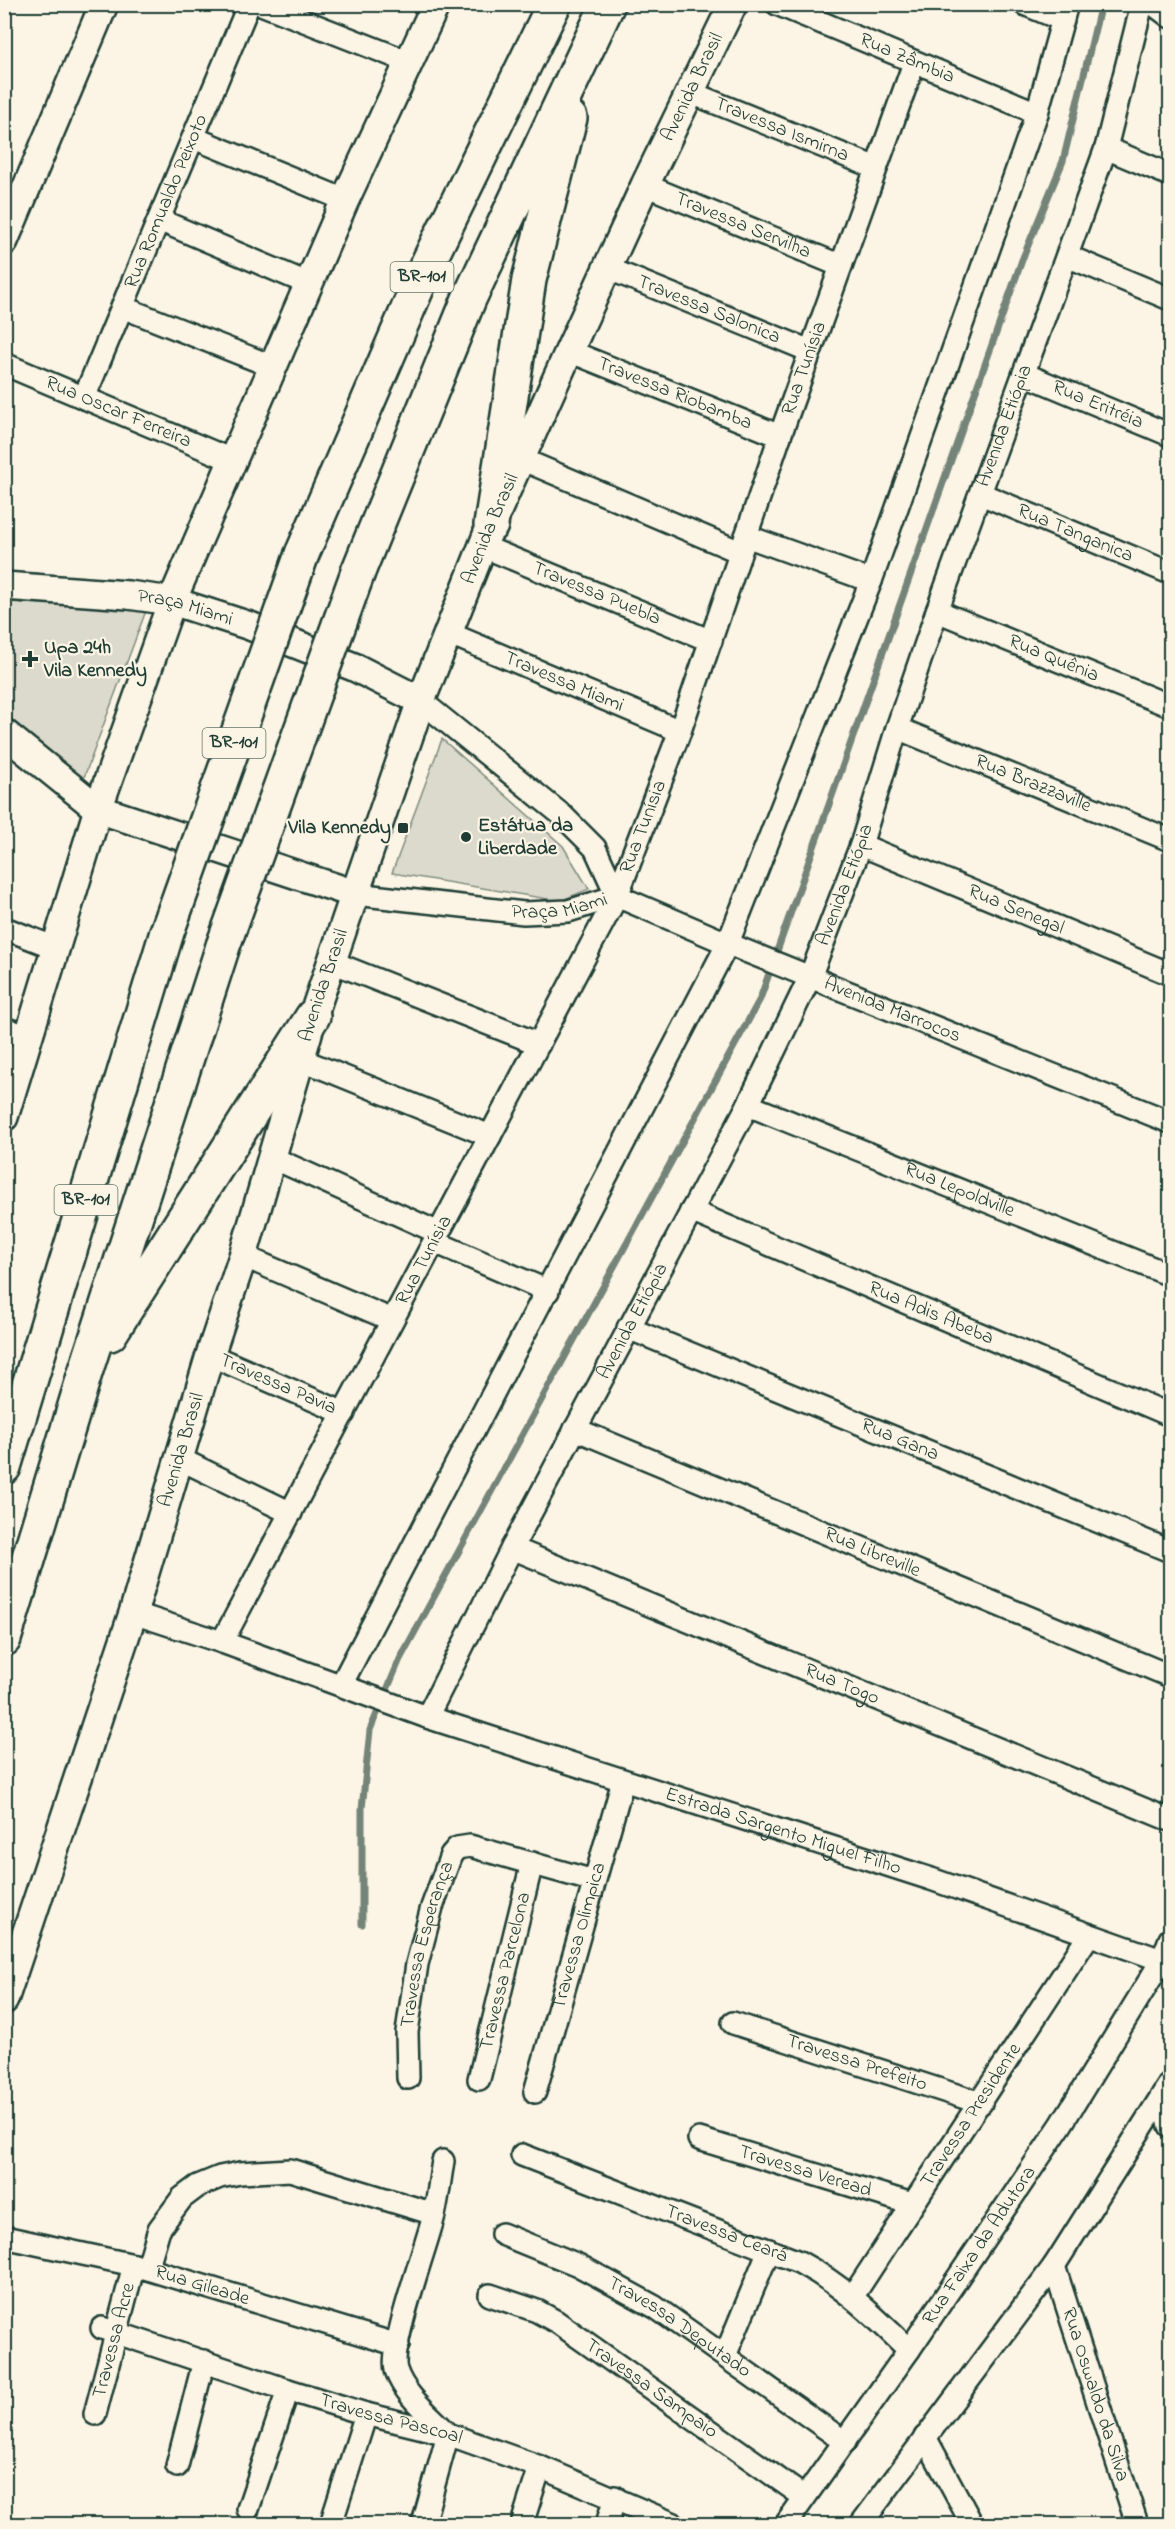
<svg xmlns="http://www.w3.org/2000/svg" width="1175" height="2529" font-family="'Indie Flower',sans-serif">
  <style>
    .green { fill: #dcdacc; stroke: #7e8c80; stroke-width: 1.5 }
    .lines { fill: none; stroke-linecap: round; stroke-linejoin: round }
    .stream { stroke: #758479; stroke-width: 7 }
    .minor-casing { stroke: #1f3d34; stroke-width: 26 }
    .tertiary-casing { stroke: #1f3d34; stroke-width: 32 }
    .motorway-casing { stroke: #1f3d34; stroke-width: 38 }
    .minor { stroke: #fcf5e5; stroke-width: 21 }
    .tertiary { stroke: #fcf5e5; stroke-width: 27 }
    .motorway { stroke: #fcf5e5; stroke-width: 33 }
    .motorway-bridge-casing { stroke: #1f3d34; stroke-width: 38; stroke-linecap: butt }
    .motorway-bridge { stroke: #fcf5e5; stroke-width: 33 }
    .poi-dot { fill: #1f3d34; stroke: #fcf5e5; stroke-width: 2 }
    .labels { text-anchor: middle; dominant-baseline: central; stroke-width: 4.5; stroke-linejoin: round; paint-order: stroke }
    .shield { fill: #fcf5e5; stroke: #617469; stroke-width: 1.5 }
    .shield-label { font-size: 18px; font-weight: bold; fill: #1f3d34 }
    .street-label { font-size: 20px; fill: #1f3d34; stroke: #fcf5e5 }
    .poi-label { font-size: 20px; font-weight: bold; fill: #1f3d34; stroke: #fcf5e5; text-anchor: start }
  </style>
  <rect width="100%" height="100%" fill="#fcf5e5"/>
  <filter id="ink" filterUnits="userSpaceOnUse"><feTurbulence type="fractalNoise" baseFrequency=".0167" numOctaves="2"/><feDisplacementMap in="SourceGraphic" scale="12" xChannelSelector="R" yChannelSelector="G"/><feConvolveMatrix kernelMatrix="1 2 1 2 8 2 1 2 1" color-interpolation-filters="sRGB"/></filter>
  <g filter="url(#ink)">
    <path class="green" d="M5,602L147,608L83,780L5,714Z
      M442,739L563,846L589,889L560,901L392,873Z"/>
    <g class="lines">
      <path class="stream" d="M362,1924V1809L370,1730L400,1659L760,999L1022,260L1063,161L1101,4"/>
      <defs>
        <g id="minor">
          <path d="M261,4L409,62"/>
          <path id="s1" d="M777,4L1037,113"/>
          <path d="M1024,4L1063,20"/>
          <path d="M1153,4L1170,17"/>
          <path id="s2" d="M689,92L876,168"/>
          <path d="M194,138L345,200"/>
          <path d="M1106,148L1170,175"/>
          <path id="s3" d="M645,185L841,266"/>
          <path d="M159,220L309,284"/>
          <path d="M1067,256L1170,299"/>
          <path id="s4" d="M607,268L810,351"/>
          <path d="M122,307L274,367"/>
          <path id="s5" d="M569,351L780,436"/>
          <path id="s6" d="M4,364L234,461"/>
          <path id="s7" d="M1024,374L1170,435"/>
          <path id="s8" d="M84,398L249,4"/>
          <path d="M521,459L740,552"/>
          <path id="s9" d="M981,494L1170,573"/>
          <path d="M746,536L871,581"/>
          <path id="s10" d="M482,546L711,641"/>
          <path id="s11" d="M937,611L1170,706"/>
          <path id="s12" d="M448,633L680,731"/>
          <path d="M421,701L562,815L595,848L617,896"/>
          <path id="s13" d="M897,728L1170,840"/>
          <path id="s14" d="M861,845L1170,974"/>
          <path id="s15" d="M355,894L524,913L568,911L617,896"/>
          <path id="s16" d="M617,896L743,950L1170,1122"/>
          <path d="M4,928L56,948"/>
          <path d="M332,962L539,1044"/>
          <path d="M4,1028L28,1037"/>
          <path d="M300,1059L490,1136"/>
          <path id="s17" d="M748,1105L1170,1275"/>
          <path d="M273,1158L439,1233"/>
          <path id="s18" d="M691,1211L1170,1415"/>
          <path d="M435,1242L548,1291"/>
          <path d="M243,1256L392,1320"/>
          <path id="s19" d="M628,1328L1170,1551"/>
          <path id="s20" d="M210,1355L344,1413"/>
          <path id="s21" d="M575,1429L1170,1676"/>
          <path d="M178,1458L291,1513"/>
          <path id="s22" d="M512,1548L1170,1820"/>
          <path id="s23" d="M133,1613L222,1642L427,1717L931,1879L1170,1963"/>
          <path id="s24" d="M222,1642L617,896L680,731L780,436L914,63"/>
          <path d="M341,1685L728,943L871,581L1037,113L1067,4"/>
          <path id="s25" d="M427,1717L512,1548L748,1105L810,977L861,845L897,728L937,611L1106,148L1142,4"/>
          <path id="s26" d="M733,2023L981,2103"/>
          <path id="s27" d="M408,2078L407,2032L417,1964L432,1907L451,1855L457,1848L470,1846L594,1881"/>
          <path id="s28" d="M479,2079L532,1863"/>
          <path id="s29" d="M535,2092L623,1781"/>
          <path d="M1163,2094L1170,2126"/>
          <path id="s30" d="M699,2139L912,2204"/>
          <path id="s31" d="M522,2155L799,2262C844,2286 873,2315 909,2350"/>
          <path id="s32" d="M502,2234L578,2265L655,2307L845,2442"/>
          <path id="s33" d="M4,2237L134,2265L398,2345"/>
          <path id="s34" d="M1054,2266L1137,2524"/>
          <path d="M147,2269L159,2229L182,2198L198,2186L220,2177L240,2173L290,2170L434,2214"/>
          <path id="s35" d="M490,2295L537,2311L557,2322L804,2497"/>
          <path id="s36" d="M853,2296L1089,1935"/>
          <path id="s37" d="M102,2328L288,2390L366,2414L448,2434L540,2467L674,2524"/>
          <path d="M725,2356L769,2250"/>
          <path id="s38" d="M95,2414L134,2265"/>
          <path d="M925,2437L972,2524"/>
          <path d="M177,2466L204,2361"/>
          <path d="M248,2509L288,2390"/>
          <path d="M331,2524L366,2414"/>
          <path d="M423,2524L448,2434C430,2415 404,2395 396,2370C389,2346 427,2245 434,2215C438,2198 440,2179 443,2161"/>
          <path d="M522,2524L540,2467"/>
          <path d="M607,2524L615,2497"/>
          <path id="s39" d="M786,2524L909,2350L1061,2125L1162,1960L1170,1939"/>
          <path d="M861,2524L1054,2266L1170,2083"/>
        </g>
        <g id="tertiary">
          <path d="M4,241L104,4"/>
          <path id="s40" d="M4,586L128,595L172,601L250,626L354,667L421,701"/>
          <path d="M4,733L98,809L355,894"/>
          <path d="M4,1117L98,809L172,601L345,200L436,4"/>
          <path id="s41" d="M4,2000L133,1613L210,1355L243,1256L313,1016L421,701L491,525L569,351L645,185L733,4"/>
        </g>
        <path id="motorway" d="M491,525L529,280L570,118
          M302,554L427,265L554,4
          M358,572L469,299L608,4
          M110,1334L313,1016
          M4,1467L167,932
          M4,1639L85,1373L223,946"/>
      </defs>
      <use href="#minor" class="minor-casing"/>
      <use href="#tertiary" class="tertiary-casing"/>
      <use href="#motorway" class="motorway-casing"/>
      <use href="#minor" class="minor"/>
      <use href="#tertiary" class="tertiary"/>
      <use href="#motorway" class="motorway"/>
      <defs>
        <path id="motorway-bridge" d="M167,932L302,554
          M223,946L358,572"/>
      </defs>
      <use href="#motorway-bridge" class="motorway-bridge-casing"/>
      <use href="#motorway-bridge" class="motorway-bridge"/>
    </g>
  </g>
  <g class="poi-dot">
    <path d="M27 650h6v6h6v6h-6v6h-6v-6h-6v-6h6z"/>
    <rect x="397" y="822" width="12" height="12" rx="3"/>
    <circle cx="466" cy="837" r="6"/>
  </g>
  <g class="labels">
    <g class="shield">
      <rect x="390.5" y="262" width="63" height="30" rx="4.5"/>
      <rect x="202.5" y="728" width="63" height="30" rx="4.5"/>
      <rect x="54.5" y="1185" width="63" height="30" rx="4.5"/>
    </g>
    <g class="shield-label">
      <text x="422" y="277">BR-101</text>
      <text x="234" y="743">BR-101</text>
      <text x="86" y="1200">BR-101</text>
    </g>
    <g class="street-label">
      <text stroke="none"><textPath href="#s1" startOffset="141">Rua Zâmbia</textPath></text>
      <text stroke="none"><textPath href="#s41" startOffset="2036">Avenida Brasil</textPath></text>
      <text stroke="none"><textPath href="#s2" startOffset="100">Travessa Ismirna</textPath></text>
      <text stroke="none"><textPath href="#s8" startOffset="213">Rua Romualdo Peixoto</textPath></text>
      <text stroke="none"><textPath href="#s3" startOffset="106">Travessa Servilha</textPath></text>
      <text stroke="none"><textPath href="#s4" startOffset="110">Travessa Salonica</textPath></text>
      <text stroke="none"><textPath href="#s24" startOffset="1404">Rua Tunísia</textPath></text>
      <text stroke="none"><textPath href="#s5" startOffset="114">Travessa Riobamba</textPath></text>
      <text stroke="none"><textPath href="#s7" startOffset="80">Rua Eritréia</textPath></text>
      <text stroke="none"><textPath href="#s6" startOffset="124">Rua Oscar Ferreira</textPath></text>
      <text stroke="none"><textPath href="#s25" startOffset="1418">Avenida Etiópia</textPath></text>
      <text stroke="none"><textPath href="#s41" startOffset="1550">Avenida Brasil</textPath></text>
      <text stroke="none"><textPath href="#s9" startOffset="102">Rua Tanganica</textPath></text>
      <text stroke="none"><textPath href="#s10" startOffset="124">Travessa Puebla</textPath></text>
      <text stroke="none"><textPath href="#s40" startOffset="183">Praça Miami</textPath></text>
      <text stroke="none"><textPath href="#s11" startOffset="126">Rua Quênia</textPath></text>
      <text stroke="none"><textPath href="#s12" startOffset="126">Travessa Miami</textPath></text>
      <text stroke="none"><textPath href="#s13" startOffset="147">Rua Brazzaville</textPath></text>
      <text stroke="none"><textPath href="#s24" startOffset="918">Rua Tunísia</textPath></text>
      <text stroke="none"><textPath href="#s25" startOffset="932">Avenida Etiópia</textPath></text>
      <text stroke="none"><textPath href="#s15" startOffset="206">Praça Miami</textPath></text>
      <text stroke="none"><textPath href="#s14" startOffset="168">Rua Senegal</textPath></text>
      <text stroke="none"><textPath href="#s41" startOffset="1064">Avenida Brasil</textPath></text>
      <text stroke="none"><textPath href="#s16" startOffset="298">Avenida Marrocos</textPath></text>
      <text stroke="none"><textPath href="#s17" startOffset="228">Rua Lepoldville</textPath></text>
      <text stroke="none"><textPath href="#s24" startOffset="432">Rua Tunísia</textPath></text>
      <text stroke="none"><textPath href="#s18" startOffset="261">Rua Adis Abeba</textPath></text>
      <text stroke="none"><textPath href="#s25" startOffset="446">Avenida Etiópia</textPath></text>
      <text stroke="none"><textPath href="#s20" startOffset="74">Travessa Pavia</textPath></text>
      <text stroke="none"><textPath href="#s19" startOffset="294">Rua Gana</textPath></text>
      <text stroke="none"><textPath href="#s41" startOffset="578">Avenida Brasil</textPath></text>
      <text stroke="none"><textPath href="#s21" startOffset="322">Rua Libreville</textPath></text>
      <text stroke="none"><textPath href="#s22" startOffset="357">Rua Togo</textPath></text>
      <text stroke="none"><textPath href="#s23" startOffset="686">Estrada Sargento Miguel Filho</textPath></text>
      <text stroke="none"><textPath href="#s29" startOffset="162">Travessa Olimpica</textPath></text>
      <text stroke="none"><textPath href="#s27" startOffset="136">Travessa Esperança</textPath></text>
      <text stroke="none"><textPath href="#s28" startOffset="111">Travessa Parcelona</textPath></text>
      <text stroke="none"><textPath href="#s26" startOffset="130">Travessa Prefeito</textPath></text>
      <text stroke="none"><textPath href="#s36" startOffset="216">Travessa Presidente</textPath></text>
      <text stroke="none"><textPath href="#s30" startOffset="111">Travessa Veread</textPath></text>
      <text stroke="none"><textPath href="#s31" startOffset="219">Travessa Ceará</textPath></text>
      <text stroke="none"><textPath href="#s39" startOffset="339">Rua Faixa da Adutora</textPath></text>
      <text stroke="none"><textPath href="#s33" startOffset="204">Rua Gileade</textPath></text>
      <text stroke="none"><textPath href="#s32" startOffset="201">Travessa Deputado</textPath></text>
      <text stroke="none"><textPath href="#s38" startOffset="76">Travessa Acre</textPath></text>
      <text stroke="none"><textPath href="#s35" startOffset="188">Travessa Sampaio</textPath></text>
      <text stroke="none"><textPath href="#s34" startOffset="135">Rua Oswaldo da Silva</textPath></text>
      <text stroke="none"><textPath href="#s37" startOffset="303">Travessa Pascoal</textPath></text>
    </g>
    <g class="poi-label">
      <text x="44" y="648">Upa 24h<tspan x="44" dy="23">Vila Kennedy</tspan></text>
      <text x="478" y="826">Estátua da<tspan x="478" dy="23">Liberdade</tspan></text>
      <text x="391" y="828" text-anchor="end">Vila Kennedy</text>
    </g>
  </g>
  <rect width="1175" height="2529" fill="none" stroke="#fcf5e5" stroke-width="24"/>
  <rect x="12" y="12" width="1151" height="2505" fill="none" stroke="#1f3d34" stroke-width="2" filter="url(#ink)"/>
</svg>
